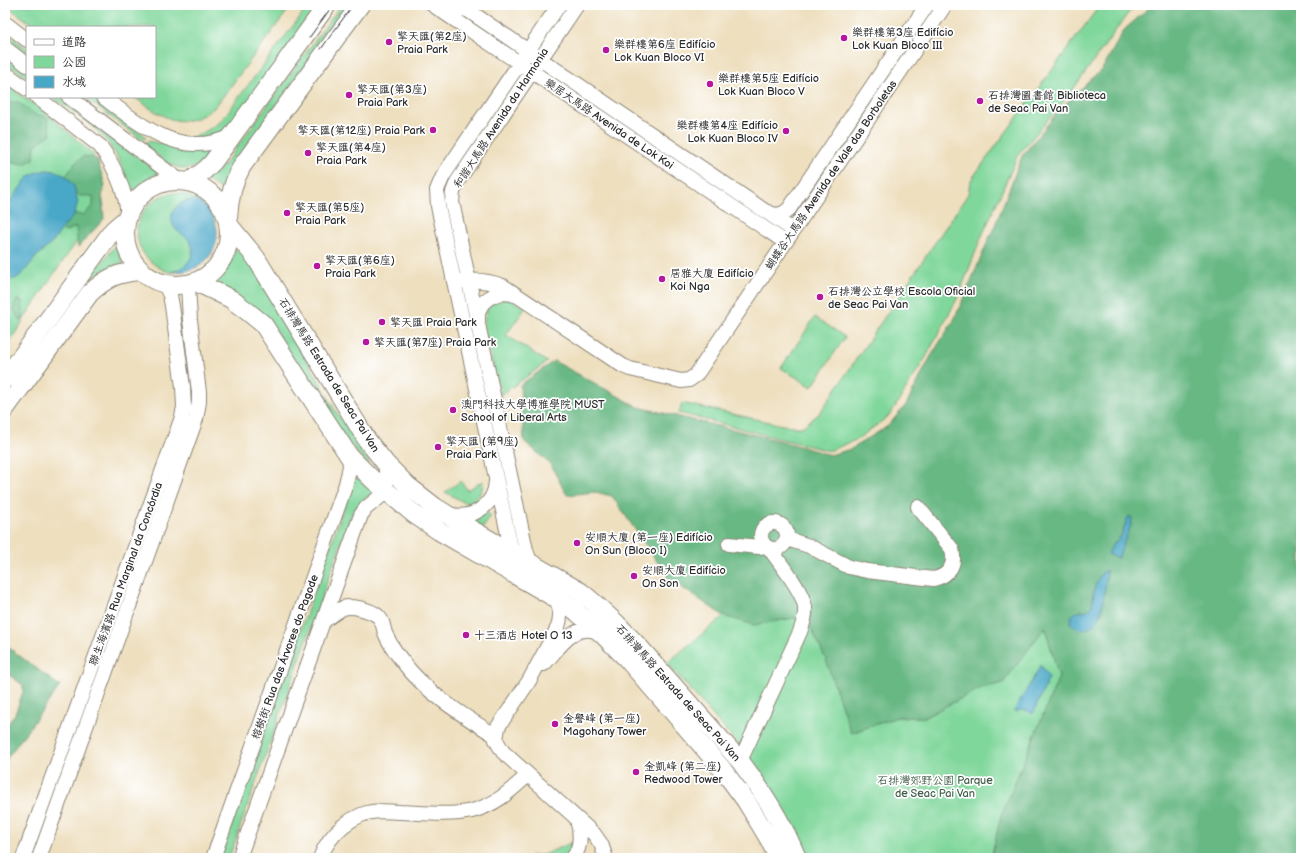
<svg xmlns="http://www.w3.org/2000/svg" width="1306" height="863" font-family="'Balsamiq Sans','LXGW WenKai TC',sans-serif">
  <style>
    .green { fill: #80d79b; stroke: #568163 }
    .forest { fill: #68b883; stroke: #4a7257; fill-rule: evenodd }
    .water { fill: #48a7c7; stroke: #3a6979 }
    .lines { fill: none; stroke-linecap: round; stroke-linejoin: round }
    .minor-casing { stroke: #8c8575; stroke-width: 16 }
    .major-casing { stroke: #8c8575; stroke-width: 20 }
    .minor { stroke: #fff; stroke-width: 14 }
    .major { stroke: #fff; stroke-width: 18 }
    .tram { stroke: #2b2b2b; stroke-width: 1 }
    .poi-dot { fill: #b5179e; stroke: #fff; stroke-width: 1.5 }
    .labels { text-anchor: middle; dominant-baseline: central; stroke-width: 3.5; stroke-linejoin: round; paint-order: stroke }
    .poi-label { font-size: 11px; fill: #2b2b2b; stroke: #fff; text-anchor: start }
    .street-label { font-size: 11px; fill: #2b2b2b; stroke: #fff }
    .park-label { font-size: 11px; fill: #445f4d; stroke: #fff }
  </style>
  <rect width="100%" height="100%" fill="#fff"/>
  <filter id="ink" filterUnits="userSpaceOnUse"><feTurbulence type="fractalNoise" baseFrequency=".025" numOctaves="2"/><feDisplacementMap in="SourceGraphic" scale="8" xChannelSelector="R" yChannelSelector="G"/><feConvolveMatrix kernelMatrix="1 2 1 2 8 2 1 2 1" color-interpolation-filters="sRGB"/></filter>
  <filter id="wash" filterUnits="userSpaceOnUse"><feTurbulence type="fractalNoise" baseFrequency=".012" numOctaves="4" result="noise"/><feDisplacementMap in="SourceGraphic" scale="16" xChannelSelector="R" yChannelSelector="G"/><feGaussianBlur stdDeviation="0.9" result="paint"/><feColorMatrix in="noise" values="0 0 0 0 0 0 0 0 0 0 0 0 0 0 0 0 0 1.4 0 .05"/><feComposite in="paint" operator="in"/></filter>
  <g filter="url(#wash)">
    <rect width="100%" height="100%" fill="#eedfbf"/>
    <path class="green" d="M5,5H292L215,107C182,133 164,118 134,97H155V27H36Z
      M309,5H311L313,13L211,157C206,160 198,167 192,168C174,172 160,157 147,147L146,142L149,141C175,148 199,137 220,122Z
      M341,5H350L229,169L222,190L204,178L215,174L223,166Z
      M933,5H937L794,217L791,215Z
      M1100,5H1134L1069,95L1018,155L981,238L958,297L926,357L890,415L858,439L829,451L679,413L682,403L792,427H802L819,414L968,194L970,182L976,173Z
      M5,32L27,49V54L5,37Z
      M5,56L27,72V78L5,62Z
      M516,77L519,79L446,199L448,220L442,197L446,183Z
      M5,84L45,112L93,154L104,206C68,252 35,300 5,350Z
      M52,97H60C93,122 125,149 160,173L149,178L131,193C125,170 115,147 97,131C83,118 67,108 52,97Z
      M84,97H93L144,135L146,137L145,139H141Z
      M175,193C187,194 196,198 205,206L198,201H185L175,229C181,233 188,237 191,244C196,256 185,273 171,272C167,272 163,270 160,268C141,258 131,236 141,216C148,202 160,194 175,193Z
      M238,243L280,312L335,410L369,462L368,465L346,439L270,322L209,284C226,270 231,264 238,243Z
      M116,245L123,263C111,266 102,270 91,278L5,395V392L88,279Z
      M508,299L526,307L506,335L547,362L501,395L484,331C483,321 485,307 495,302C499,300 504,300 508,299Z
      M815,317L845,337L812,387L781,368Z
      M355,476L374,491L372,494L362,500L351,515L229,858H220Z
      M461,481L467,490L483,481L482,489L475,502L465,503L445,492Z
      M486,511L491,516L483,528L474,522V518Z
      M724,616L757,624L806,616L826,660L851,733L897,717H925L981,688L1003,683L1045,627L1059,677L1001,816L991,858H804L762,772L667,663Z
      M573,842L570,851L562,858H528L530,856L543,855Z"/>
    <path class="forest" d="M1152,5H1301V858H991L1001,816L1059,677L1045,627L1003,683L981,688L925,717H897L851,733L826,660L806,616L754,625L724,616L669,579L612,496L594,492L567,495L550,464L524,441L520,385L554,361L638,407L781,441L830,455L851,449L888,426L906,405L931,356L954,320L998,218L1022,156L1060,109L1103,68L1124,30ZM1128,517H1131L1118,558L1112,546L1121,536ZM1107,571L1101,614L1080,611C1096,612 1091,599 1094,590C1097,583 1103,577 1107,571Z
      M5,102H18L36,115L47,117L51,134L35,145L34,159L24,164L5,161Z
      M84,156L97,159L105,185L102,196L104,219L78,247L76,227L64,232L60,221L70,213L83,215L93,206V196H80L70,188L66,176L75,163Z
      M18,299L22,301L23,307V320H19C15,310 10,309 18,299Z
      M5,645L60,686L5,761V728L15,714L23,692V685L5,672Z"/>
    <path class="water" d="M46,170L56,171L66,176L74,186L78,202L74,215L65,225L52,243L37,256L24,272L17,278L5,281V208L28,177L37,172Z
      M192,200C200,201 206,206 210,212C223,230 217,255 199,266C190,271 181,272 171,272C185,269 200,255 189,240C185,235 176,232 173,225C167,211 180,201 192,200Z
      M1128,517H1131L1132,518L1131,525L1118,558L1108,554L1112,546L1121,536Z
      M1104,571H1107C1104,587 1105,622 1088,628C1081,631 1076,628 1070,624C1071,606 1082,616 1090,608C1095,603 1093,596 1094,590C1095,584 1099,576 1104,571Z
      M1041,665L1049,678L1033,714C1027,710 1022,708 1016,712L1014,711Z"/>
  </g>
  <g filter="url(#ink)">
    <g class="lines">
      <defs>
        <path id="minor" d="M433,5L785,242
          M456,5L461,8L469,11L793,230
          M5,23L27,40
          M5,48L27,65
          M5,73L27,89
          M37,97L100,146C114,165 125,190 128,213
          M69,97L180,181
          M103,97C142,126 181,160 232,136
          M768,212C776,217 783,215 789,209L927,5
          M454,282C472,279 487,280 503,286L623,366L630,369L681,381L689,380L696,375L945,5
          M478,321C476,300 497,289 515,295
          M448,514C471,521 495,506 496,481
          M761 536a13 13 0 1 1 26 0a13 13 0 1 1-26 0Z
          M787,539L809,546L849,567L867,571L933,579C949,576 956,565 952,549L918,507
          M729,544L759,547L766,546
          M512,553L438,206L437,190L443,176L559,5
          M534,565L529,559L526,550L452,202L453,192L457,182L577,5
          M553,596C560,606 562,614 558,627L529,681L498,727L496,740L503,752L594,834L601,844L606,858
          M325,620C331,616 337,611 343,608C353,605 370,610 378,616C383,620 383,627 385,633C389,643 396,653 403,662C427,694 463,715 496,736
          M544,664C559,648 575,620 600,633
          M740,761L800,632C803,623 806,616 805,607C803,591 779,562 769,548
          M23,858L182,417L184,407L183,387L172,306L170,295L165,285
          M39,858L196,419L199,402V392L190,320L188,285
          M213,858L346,484L350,466L349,456
          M239,858L361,515L366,508L386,492V464
          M320,858C325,845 332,835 343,826C348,822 354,818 361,815C373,810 387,811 400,812C424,813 449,816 472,811C496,805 510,791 528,775
          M573,858C582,846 581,833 577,820"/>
        <path id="major" d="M125 233a52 52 0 1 1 104 0a52 52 0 1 1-104 0Z
          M189,182L205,170L213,162L327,5
          M228,218C229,199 232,183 242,166L360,5
          M229,225L256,258L367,440L386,464L408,486L435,507L469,528L581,592L593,602L616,623L640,648L740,761C762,790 783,823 797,858
          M196,282L231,299L247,311L263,324L349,456L372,479L414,514L439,531L571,607L602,634L628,660L723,770L746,801L769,839L778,858
          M5,379L113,230L127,218
          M5,409L90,293C108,277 117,273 140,271"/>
      </defs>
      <use href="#minor" class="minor-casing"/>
      <use href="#major" class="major-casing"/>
      <use href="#minor" class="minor"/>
      <use href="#major" class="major"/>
      <path class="tram" d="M309,38L333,5
        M321,49L353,5"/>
    </g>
  </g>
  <g class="poi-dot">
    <circle cx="844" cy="38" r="4"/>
    <circle cx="389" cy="42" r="4"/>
    <circle cx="606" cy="50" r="4"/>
    <circle cx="710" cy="84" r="4"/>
    <circle cx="349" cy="95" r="4"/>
    <circle cx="980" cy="101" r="4"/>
    <circle cx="433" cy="130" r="4"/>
    <circle cx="786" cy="131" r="4"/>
    <circle cx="308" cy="153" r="4"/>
    <circle cx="287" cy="213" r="4"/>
    <circle cx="317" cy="266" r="4"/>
    <circle cx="662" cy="279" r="4"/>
    <circle cx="820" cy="297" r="4"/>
    <circle cx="382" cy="322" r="4"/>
    <circle cx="366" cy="342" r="4"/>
    <circle cx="453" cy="410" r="4"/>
    <circle cx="438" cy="447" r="4"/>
    <circle cx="577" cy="543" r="4"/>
    <circle cx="634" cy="576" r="4"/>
    <circle cx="466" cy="635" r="4"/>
    <circle cx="555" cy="724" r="4"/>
    <circle cx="636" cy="772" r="4"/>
  </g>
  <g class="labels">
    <g class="poi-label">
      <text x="852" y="32">樂群樓第3座 Edifício<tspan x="852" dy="13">Lok Kuan Bloco III</tspan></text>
      <text x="397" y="36">擎天匯(第2座)<tspan x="397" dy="13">Praia Park</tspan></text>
      <text x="614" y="44">樂群樓第6座 Edifício<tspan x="614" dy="13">Lok Kuan Bloco VI</tspan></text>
      <text x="718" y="78">樂群樓第5座 Edifício<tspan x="718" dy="13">Lok Kuan Bloco V</tspan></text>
      <text x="357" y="89">擎天匯(第3座)<tspan x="357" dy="13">Praia Park</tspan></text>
      <text x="988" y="95">石排灣圖書館 Biblioteca<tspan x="988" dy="13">de Seac Pai Van</tspan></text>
      <text x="778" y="125" text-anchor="end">樂群樓第4座 Edifício<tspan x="778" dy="13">Lok Kuan Bloco IV</tspan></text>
      <text x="425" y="130" text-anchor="end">擎天匯(第12座) Praia Park</text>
      <text x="316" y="147">擎天匯(第4座)<tspan x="316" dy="13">Praia Park</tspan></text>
      <text x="295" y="207">擎天匯(第5座)<tspan x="295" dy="13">Praia Park</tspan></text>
      <text x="325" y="260">擎天匯(第6座)<tspan x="325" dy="13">Praia Park</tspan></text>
      <text x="670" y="273">居雅大廈 Edifício<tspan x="670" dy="13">Koi Nga</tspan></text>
      <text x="828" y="291">石排灣公立學校 Escola Oficial<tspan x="828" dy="13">de Seac Pai Van</tspan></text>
      <text x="390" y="322">擎天匯 Praia Park</text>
      <text x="374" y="342">擎天匯(第7座) Praia Park</text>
      <text x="461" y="404">澳門科技大學博雅學院 MUST<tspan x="461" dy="13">School of Liberal Arts</tspan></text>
      <text x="446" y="441">擎天匯 (第9座)<tspan x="446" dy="13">Praia Park</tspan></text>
      <text x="585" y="537">安順大廈 (第一座) Edifício<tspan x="585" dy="13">On Sun (Bloco I)</tspan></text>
      <text x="642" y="570">安順大廈 Edifício<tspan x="642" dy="13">On Son</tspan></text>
      <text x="474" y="635">十三酒店 Hotel O 13</text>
      <text x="563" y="718">金譽峰 (第一座)<tspan x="563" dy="13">Magohany Tower</tspan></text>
      <text x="644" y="766">金凱峰 (第二座)<tspan x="644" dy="13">Redwood Tower</tspan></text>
    </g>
    <g class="street-label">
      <text transform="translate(501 118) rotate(-57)">和諧大馬路 Avenida da Harmonia</text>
      <text transform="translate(609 124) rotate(34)">樂居大馬路 Avenida de Lok Koi</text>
      <text transform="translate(831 175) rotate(-56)">蝴蝶谷大馬路 Avenida de Vale das Borboletas</text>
      <text transform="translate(329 375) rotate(58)">石排灣馬路 Estrada de Seac Pai Van</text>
      <text transform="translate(126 574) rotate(-70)">聯生海濱路 Rua Marginal da Concórdia</text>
      <text transform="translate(285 657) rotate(-70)">榕樹街 Rua das Árvores do Pagode</text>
      <text transform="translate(678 693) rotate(48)">石排灣馬路 Estrada de Seac Pai Van</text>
    </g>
    <g class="park-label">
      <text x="935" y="780">石排灣郊野公園 Parque<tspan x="935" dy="13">de Seac Pai Van</tspan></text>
    </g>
  </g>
  <rect width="1306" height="863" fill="none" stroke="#fff" stroke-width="20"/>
  <rect x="26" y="26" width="130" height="72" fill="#ffffff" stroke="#aaaaaa"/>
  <rect x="34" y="39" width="20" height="6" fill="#ffffff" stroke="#aaaaaa"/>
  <text x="62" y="46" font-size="12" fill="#2b2b2b">道路</text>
  <rect x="34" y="56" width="20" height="12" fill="#80d79b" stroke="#aaaaaa"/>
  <text x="62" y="66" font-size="12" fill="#2b2b2b">公园</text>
  <rect x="34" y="76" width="20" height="12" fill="#48a7c7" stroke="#aaaaaa"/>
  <text x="62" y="86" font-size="12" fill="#2b2b2b">水域</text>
</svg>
